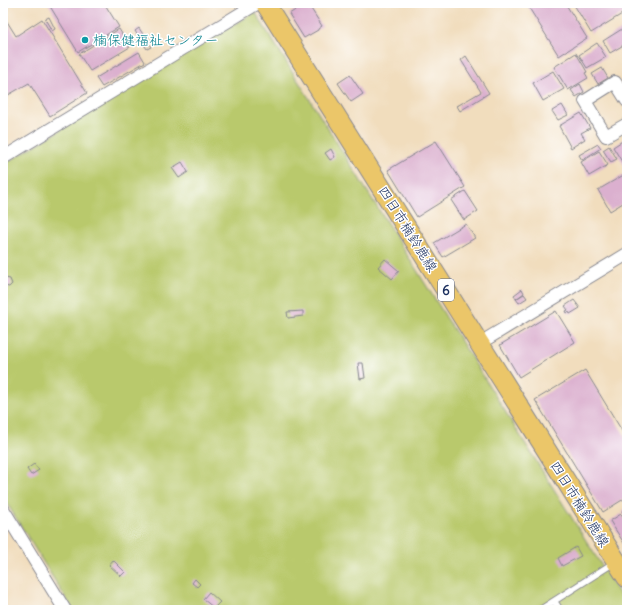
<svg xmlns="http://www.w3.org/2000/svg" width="630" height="613" font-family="Delius,'Klee One',sans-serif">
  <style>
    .green { fill: #b9c96c; stroke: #6a7c65 }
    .building { fill: #dbb0cf }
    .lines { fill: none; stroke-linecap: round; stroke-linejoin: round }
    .service-casing { stroke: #86868e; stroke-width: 8 }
    .minor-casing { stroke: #86868e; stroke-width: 14 }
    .primary-casing { stroke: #86868e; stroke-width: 21 }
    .service { stroke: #fff; stroke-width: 6 }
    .minor { stroke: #fff; stroke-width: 12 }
    .primary { stroke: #ebc669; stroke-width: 19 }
    .culture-dot { fill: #0f9aa8; stroke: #fff; stroke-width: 1.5 }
    .labels { text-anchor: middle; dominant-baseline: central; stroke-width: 3; stroke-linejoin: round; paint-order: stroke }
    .shield { fill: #fff; stroke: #5f6d8e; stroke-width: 1 }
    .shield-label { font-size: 13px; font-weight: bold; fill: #1b2f5e }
    .culture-label { font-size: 14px; fill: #0d838f; stroke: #fff; text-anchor: start }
    .street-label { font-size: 14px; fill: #1b2f5e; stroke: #fff }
  </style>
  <rect width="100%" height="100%" fill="#fff"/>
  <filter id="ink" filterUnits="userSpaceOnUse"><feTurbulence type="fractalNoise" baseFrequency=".025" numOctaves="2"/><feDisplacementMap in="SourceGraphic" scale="8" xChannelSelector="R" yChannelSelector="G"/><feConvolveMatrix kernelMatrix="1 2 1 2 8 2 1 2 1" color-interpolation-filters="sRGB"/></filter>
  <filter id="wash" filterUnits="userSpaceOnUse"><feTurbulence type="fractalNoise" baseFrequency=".012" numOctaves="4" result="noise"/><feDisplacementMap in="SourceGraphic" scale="16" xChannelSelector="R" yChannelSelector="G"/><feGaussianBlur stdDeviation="0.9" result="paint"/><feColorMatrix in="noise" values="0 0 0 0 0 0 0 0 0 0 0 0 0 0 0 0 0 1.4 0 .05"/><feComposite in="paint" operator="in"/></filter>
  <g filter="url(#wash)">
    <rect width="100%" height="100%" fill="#f1ddbd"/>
    <path class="green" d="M255,12L627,606V610H73L3,497V165Z"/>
    <g id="blocks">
      <path class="building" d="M48,3H104L119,27L78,52Z
        M526,3H565L587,38L559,56Z
        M573,3H627V11L591,33Z
        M305,4L306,5L308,4L322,26L318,29V30L304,38L289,14Z
        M3,15L16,36L42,19L87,93L50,116L29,83L3,98Z
        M49,17L55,29L52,31L45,19Z
        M139,28L151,47L147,49L135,31Z
        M119,29L130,47L90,71L79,54Z
        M622,29L627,38V43L610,53L603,41Z
        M597,43L606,57L587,68L579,55Z
        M139,52L145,62L102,87L96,78Z
        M576,53L587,72L585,73L588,78L568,90L554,67Z
        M466,56L489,93L460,111L457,106L481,92L461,60Z
        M602,68L608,78L598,84L592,74Z
        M553,71L564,89L543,101L533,83Z
        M350,75L363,94L351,102L338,83Z
        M580,84L584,92L576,97L571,90Z
        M562,105L568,115L558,120L552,111Z
        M581,113L590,128L581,133L585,139L571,148L559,126Z
        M627,138V163L624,165L613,147Z
        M436,141L465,187L417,217L388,170Z
        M598,144L601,148L582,160L579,155Z
        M609,146L617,159L611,162L603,150Z
        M331,149L335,157L330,160L325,153Z
        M599,151L608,165L589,176L581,162Z
        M182,162L188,172L179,178L172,168Z
        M627,173V202L624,204L623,203L610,211L598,190Z
        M465,191L478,211L464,220L451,200Z
        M466,224L475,238L443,257L434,243Z
        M385,259L399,271L392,279L378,267Z
        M6,278L10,279L12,284L9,287L5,286L3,282Z
        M522,289L524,293L516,299L514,295Z
        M524,294L527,298L519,303L516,299Z
        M574,300L580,308L570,314L569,312L567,313L566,311L568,310L565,306Z
        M303,311V316L288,318L287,312Z
        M556,311L575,342L519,377L500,345Z
        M358,363H363L365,378L360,379Z
        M585,370L627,439V497L603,512L535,400Z
        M3,423L7,429L3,432Z
        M34,464L39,470L31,475L27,469Z
        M626,509L627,510V519L622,511Z
        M621,514L627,521V548L610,521Z
        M576,547L581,556L562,566L558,558Z
        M113,560L125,572L121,576L109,565Z
        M195,579L200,584L197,587L192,583Z
        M209,592L220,602L214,608L203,599Z"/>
    </g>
  </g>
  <g filter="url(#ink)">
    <use href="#blocks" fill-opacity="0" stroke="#86868e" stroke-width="1"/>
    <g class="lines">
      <defs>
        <path id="service" d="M540,610L554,601
          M560,610L554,601L615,562"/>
        <path id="minor" d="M627,101L615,82L585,101L606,136L627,124
          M3,158L258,3
          M480,343L627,254
          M3,509L65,610"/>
        <path id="primary" d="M265,3L627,578"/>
      </defs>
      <use href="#service" class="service-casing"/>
      <use href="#minor" class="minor-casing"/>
      <use href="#primary" class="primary-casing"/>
      <use href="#service" class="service"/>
      <use href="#minor" class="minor"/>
      <use href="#primary" class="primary"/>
    </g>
  </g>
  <circle class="culture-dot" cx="85" cy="40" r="4"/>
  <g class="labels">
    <rect class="shield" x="438" y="279" width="16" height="22" rx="3"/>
    <g class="shield-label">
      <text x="446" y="290">6</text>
    </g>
    <g class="culture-label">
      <text x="93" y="40">楠保健福祉センター</text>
    </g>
    <g class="street-label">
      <text transform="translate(408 229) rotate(58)">四日市楠鈴鹿線</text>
      <text transform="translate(580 504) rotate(58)">四日市楠鈴鹿線</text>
    </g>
  </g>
  <rect width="630" height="613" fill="none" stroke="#fff" stroke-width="16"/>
</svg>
